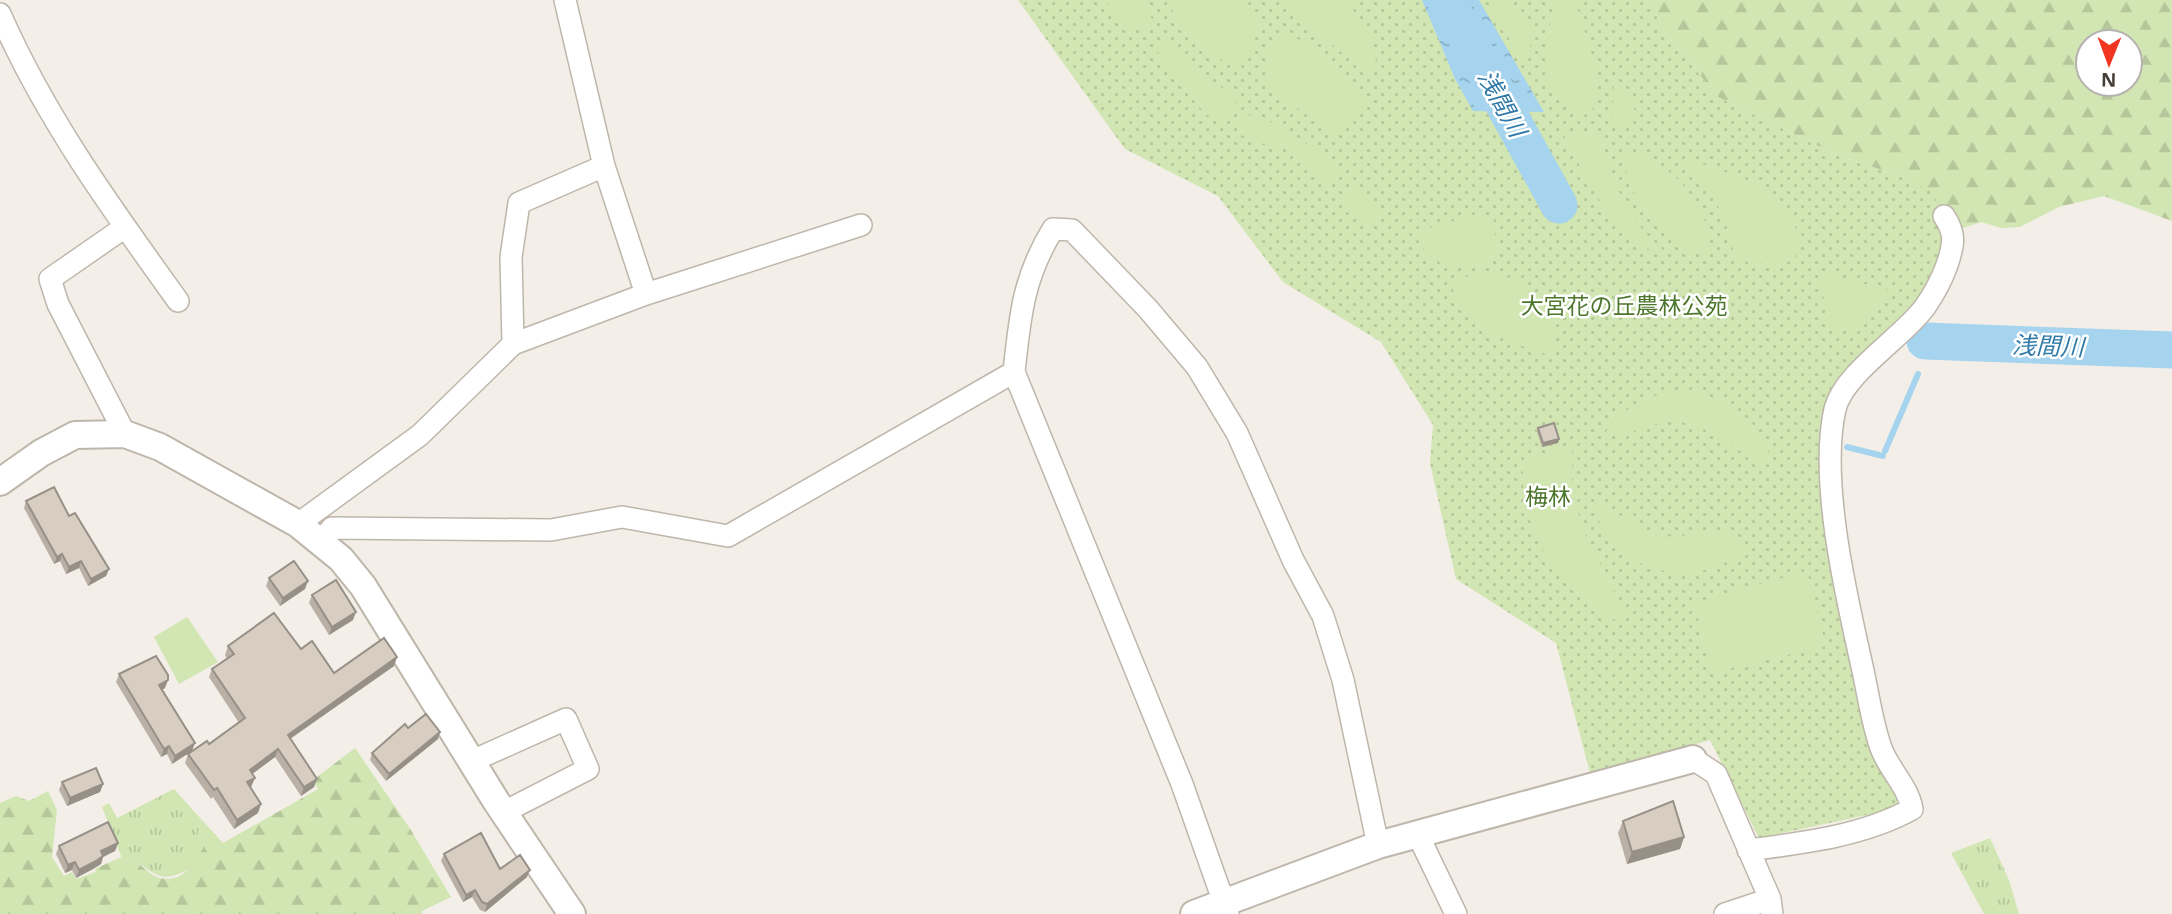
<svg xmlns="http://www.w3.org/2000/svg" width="2172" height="914" font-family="'Open Sans','Noto Sans JP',sans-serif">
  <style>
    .grass { fill: url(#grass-tufts) }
    .forest { fill: url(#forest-firs); fill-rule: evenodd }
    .park { fill: url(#park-dots) }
    .garden { fill: #d1e6b2 }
    .water { fill: url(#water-ripples) }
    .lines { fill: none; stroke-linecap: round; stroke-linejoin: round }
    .stream { stroke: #a6d4ee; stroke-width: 6 }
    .river { stroke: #a6d4ee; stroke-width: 37 }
    .minor-casing { stroke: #beb6ab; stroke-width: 24 }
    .tertiary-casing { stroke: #beb6ab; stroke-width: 30 }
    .minor { stroke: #fff; stroke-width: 21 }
    .tertiary { stroke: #fff; stroke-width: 26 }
    .wall { fill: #bab0a6 }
    .shaded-wall { fill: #979087 }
    .building { fill: #d8cdc1; stroke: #979087; stroke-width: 2 }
    .labels { text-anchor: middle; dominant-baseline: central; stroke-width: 5; stroke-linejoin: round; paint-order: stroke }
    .park-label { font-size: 23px; fill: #4b762c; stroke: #fff }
    .water-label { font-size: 24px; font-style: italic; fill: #317aa7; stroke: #fff }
  </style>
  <defs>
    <pattern id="grass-tufts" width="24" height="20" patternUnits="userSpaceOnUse" patternTransform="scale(1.75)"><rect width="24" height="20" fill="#d1e6b2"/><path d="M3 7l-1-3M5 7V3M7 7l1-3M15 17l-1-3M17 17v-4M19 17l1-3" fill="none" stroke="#b5c69a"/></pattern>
    <pattern id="forest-firs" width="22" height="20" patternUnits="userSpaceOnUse" patternTransform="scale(1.75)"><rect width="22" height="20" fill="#d1e6b2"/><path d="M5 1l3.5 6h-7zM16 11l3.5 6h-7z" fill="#b5c69a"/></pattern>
    <pattern id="park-dots" width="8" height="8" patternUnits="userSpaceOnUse" patternTransform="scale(1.75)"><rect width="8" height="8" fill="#d1e6b2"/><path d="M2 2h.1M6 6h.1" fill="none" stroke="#b5c69a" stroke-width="1.8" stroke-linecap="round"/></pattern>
    <pattern id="water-ripples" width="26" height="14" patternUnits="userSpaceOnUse" patternTransform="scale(1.75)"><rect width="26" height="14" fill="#a6d4ee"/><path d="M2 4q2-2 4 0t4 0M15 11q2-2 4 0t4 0" fill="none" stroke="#89adc2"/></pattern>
  </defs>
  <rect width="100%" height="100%" fill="#f3efe8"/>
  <path class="grass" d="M174,789L201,819L198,834L205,843L195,866C165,882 161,880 135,860L123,861L102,807L109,803L117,818Z
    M1990,838L2009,880L2019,914H1984L1951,853Z"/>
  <path class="forest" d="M1650,0H2172V221L2104,196L2059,207L2020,227L2001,228L1981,222L1954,231L1907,179L1833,153L1718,97L1665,33ZM2088,42H2130V84H2088Z
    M355,748L409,827L451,897L422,911V914H0V803L16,796L29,801L48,791L57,810L52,857L64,876L72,872L76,879L96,872L95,869L121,857L123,861L135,860C141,865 149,874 157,877C182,886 197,862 205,843L198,834L201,819L223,843L318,789L313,780Z"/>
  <path class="park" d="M1018,0H1650L1665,33L1718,97L1833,153L1907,179L1932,192L1950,231L1937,279L1878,341L1823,452L1899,799L1895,809L1759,838L1710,740L1590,773L1556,643L1456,579L1430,463L1433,425L1381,342L1283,282L1218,196L1125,149Z"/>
  <path class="garden" d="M1107,0H1142L1155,24C1129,32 1117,24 1107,0Z
    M1166,0H1243L1251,7L1259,24L1247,59L1233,65C1205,56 1180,25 1166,0Z
    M1289,0H1347L1373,42L1377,68L1366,72L1289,10Z
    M1487,0H1510C1534,28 1535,25 1527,63H1523Z
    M1555,0H1575L1599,77L1592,113C1580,117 1573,113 1563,104C1535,78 1548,34 1555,0Z
    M1283,35C1312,37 1340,73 1360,93L1364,102L1360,114L1338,137L1268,87C1262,69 1267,46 1283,35Z
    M1169,38L1211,80L1238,99L1225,122C1220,120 1213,119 1209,116C1198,109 1162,60 1155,48L1159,41Z
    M1614,77L1636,106C1629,117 1626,127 1612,126Z
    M1244,114C1288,123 1305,143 1339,170V177L1330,184C1313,178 1305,158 1287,150C1270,142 1249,146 1237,130Z
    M1570,132L1599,135C1613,183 1628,222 1667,253C1618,252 1584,172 1563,134Z
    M1622,153C1668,153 1715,210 1710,256C1679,251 1649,223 1635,195C1628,183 1626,166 1622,153Z
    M1688,159C1724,173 1777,183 1794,222C1797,230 1798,241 1800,249L1793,261L1771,265L1735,260C1728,216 1715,196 1687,162Z
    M1347,187H1355L1380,214L1377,222C1359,223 1330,209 1347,187Z
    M1477,214L1494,218L1497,256C1470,279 1424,268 1416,232Z
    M1496,271C1527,286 1570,316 1551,356C1515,344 1458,327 1452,284L1458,278Z
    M1819,272L1891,291L1892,297C1868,317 1860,338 1828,323Z
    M1686,390C1732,404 1759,414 1773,465L1761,464C1733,448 1701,418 1667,422C1644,424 1628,439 1604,435C1621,406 1654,392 1686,390Z
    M1572,445V489L1582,527L1626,615L1607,622C1554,575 1519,534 1523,460Z
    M1592,503C1615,507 1632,527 1655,534C1676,541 1704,531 1726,530L1748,546C1717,579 1659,581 1623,553C1607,541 1598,521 1592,503Z
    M1807,571L1826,646L1711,673L1694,603Z
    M187,617L218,662L179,684L154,637Z"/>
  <path class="water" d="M1422,0H1479L1544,112L1473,111L1455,79Z"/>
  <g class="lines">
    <path class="stream" d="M1847,447L1883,456
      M1885,451L1918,374"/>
    <path class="river" d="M1446,0L1559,205
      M1925,341L2172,350"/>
    <defs>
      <path id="minor" d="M565,0L604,166L646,294
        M0,14C46,119 112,209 178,301
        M513,344L511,257L519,203L604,166
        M1014,372C1020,316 1023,278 1053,229L1072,230L1148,309L1197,367L1237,433L1293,560L1323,616L1343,680L1378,845
        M125,434L58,304L50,279L125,227
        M298,524L420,435L513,344L646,294L861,225
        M320,542L332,528L551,530L622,517L728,536L1014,372L1182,784L1228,914
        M1693,759L1716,774L1770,899L1772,914
        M472,761L566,719L588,769L504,812
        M1418,835L1456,914
        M1748,850C1803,843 1863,836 1912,809C1908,786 1889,770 1881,748C1872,723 1868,693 1862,666C1846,595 1819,480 1835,409C1844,373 1903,337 1925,307C1934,294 1942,279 1947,265C1954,244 1956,234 1944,216
        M1725,914L1770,899"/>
      <path id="tertiary" d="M0,482L41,453L75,435L125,434L160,447L298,524L341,559L363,586L496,801L572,914
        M1194,914L1378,845L1693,759"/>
    </defs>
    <use href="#minor" class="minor-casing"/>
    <use href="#tertiary" class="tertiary-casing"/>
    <use href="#minor" class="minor"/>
    <use href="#tertiary" class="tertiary"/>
  </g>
  <path class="wall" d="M1538,428L1559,439L1558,443L1542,447L1537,432Z
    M26,501L69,516L109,569L106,576L88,586L79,568L66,574L60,561L54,564L24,508Z
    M269,578L305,589L280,606L266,586Z
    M312,595L353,620L329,635L309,603Z
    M228,646L301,649L334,673L397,657L394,666L290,739L317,779L314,787L301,796L275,757L252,774L250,787L258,813L234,829L213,797L211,799L185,763L188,754L209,744L239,723L209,677L212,669L227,659L225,655Z
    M119,674L165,688L162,690L192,751L172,764L167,754L161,757L116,682Z
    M408,728L438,739L386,781L370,760L372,753Z
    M62,782L103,784L100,792L67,806L59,790Z
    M1623,821L1684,837L1680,849L1627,864L1618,833Z
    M118,843L115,851L103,857L101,864L93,869L76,878L72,870L65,873L56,854L59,846Z
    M444,854L500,869L527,877L485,912L480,910L472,897L463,902L441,861Z"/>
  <path class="shaded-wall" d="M1559,439L1558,443L1542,447L1543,443Z
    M62,554L60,561L54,564L57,557Z
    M81,561L79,568L66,574L69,567Z
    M109,569L106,576L88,586L91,579Z
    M308,581L305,589L280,606L283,598Z
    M356,612L353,620L329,635L332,627Z
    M397,657L394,666L284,743L288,735Z
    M168,680L165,688L156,693L159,685Z
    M440,732L438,739L386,781L389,774Z
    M195,743L192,751L172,764L175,756Z
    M169,746L167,754L161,757L164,749Z
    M278,749L275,757L247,778L250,770Z
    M255,778L251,787L244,791L247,782Z
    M317,779L314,787L301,796L304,787Z
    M103,784L100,792L67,806L70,798Z
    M261,804L258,813L234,829L237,820Z
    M1684,837L1680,849L1627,864L1632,852Z
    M118,843L115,851L103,857L101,864L93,869L76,878L79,870L101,851Z
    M75,862L72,870L65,873L68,865Z
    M530,870L527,877L485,912L487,904Z
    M475,890L472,897L463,902L466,895Z"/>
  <path class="building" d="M1554,423L1559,439L1543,443L1538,428Z
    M54,487L69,516L75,513L109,569L91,579L81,561L69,567L62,554L57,557L26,501Z
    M294,561L308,581L283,598L269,578Z
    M336,580L356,612L332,627L312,595Z
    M274,613L301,649L312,641L334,673L384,638L397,657L288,735L317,779L304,787L278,749L250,770L255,778L247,782L261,804L237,820L217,788L214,790L188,754L207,741L209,744L245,718L212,669L234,654L228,646Z
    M156,656L168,675V680L159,685L195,743L175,756L169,746L164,749L119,674Z
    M426,714L440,732L389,774L372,753L405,724L408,728Z
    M96,768L103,784L70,798L62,782Z
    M1673,801L1684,837L1632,852L1623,821Z
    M108,822L118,843L101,851L103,856L96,861L79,870L75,862L68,865L59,846Z
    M481,833L500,869L520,855L530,870L487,904L482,902L475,890L466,895L444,854Z"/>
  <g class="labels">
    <g class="park-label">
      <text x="1624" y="305">大宮花の丘農林公苑</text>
      <text x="1548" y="496">梅林</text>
    </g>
    <g class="water-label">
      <text transform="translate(1503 103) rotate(61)">浅間川</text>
      <text transform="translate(2048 345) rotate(2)">浅間川</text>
    </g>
  </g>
  <g transform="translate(2109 63) rotate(181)"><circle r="33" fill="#ffffff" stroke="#b5b2af" stroke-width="2"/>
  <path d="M0-5L12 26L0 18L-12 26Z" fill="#f23520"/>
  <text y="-10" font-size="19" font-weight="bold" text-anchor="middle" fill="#463f37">N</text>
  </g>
</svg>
